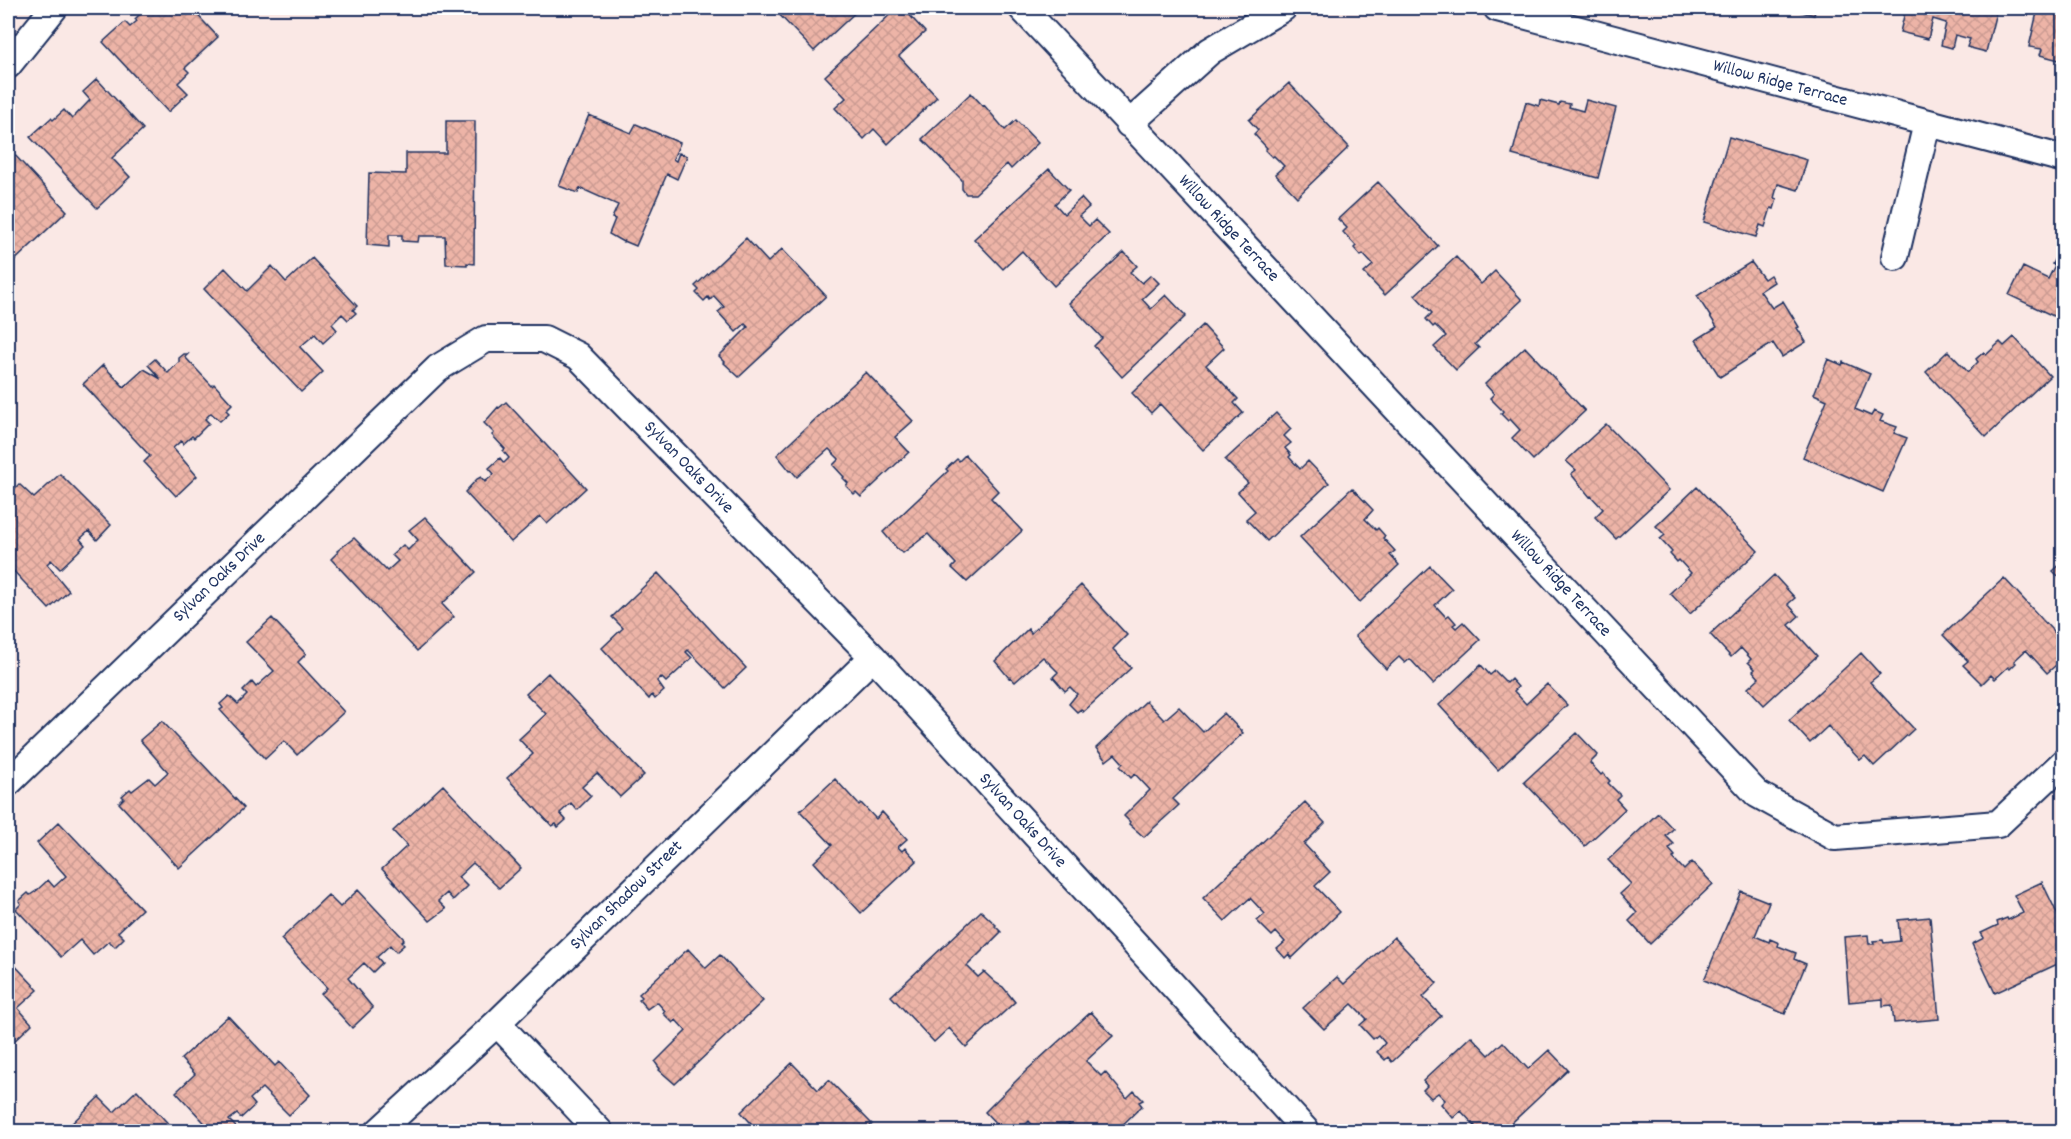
<svg xmlns="http://www.w3.org/2000/svg" width="2071" height="1139" font-family="Dekko,sans-serif">
  <style>
    .building { fill: url(#building-cross-hatch); stroke: #1b2f5e; stroke-width: 1.5 }
    .lines { fill: none; stroke-linecap: round; stroke-linejoin: round }
    .minor-casing { stroke: #1b2f5e; stroke-width: 30 }
    .minor { stroke: #fff; stroke-width: 26 }
    .labels { text-anchor: middle; dominant-baseline: central; stroke-width: 5; stroke-linejoin: round; paint-order: stroke }
    .street-label { font-size: 18px; fill: #1b2f5e; stroke: #fff }
  </style>
  <defs>
    <pattern id="building-cross-hatch" width="8" height="8" patternUnits="userSpaceOnUse" patternTransform="scale(1.5)"><rect width="8" height="8" fill="#edb4a7"/><path d="M0 0l8 8M0 8l8-8" fill="none" stroke="#cb9b92"/></pattern>
  </defs>
  <rect width="100%" height="100%" fill="#fae8e5"/>
  <filter id="ink" filterUnits="userSpaceOnUse"><feTurbulence type="fractalNoise" baseFrequency=".0167" numOctaves="2"/><feDisplacementMap in="SourceGraphic" scale="12" xChannelSelector="R" yChannelSelector="G"/><feConvolveMatrix kernelMatrix="1 2 1 2 8 2 1 2 1" color-interpolation-filters="sRGB"/></filter>
  <g filter="url(#ink)">
    <path class="building" d="M146,8H191L218,37L185,68L189,72L178,83L188,93L168,112L103,42L125,22L130,27L137,21L135,19Z
      M773,8H860L814,51Z
      M897,8H903L925,32L899,56L937,97L888,144L874,129L864,139L835,108L846,98L825,76Z
      M1786,8H1816L1814,15Z
      M1906,8H1997L1986,52L1967,47L1970,39L1955,35L1952,48L1941,45L1946,23L1933,19L1928,39L1900,32Z
      M2038,8H2064V64L2058,63L2059,60L2040,55L2042,49L2029,47Z
      M97,79L143,129L112,158L130,177L97,208L30,137L51,118L53,120L64,110L72,119L90,100L83,92Z
      M1289,83L1349,147L1297,197L1275,174L1284,166L1274,156L1272,157L1265,150L1267,148L1254,134L1258,130L1249,120Z
      M971,93L983,106L984,105L1005,130L1016,120L1038,143L1011,169L1007,164L975,194H966L962,189V180L922,139Z
      M1540,100L1559,105L1560,102L1570,104L1569,107L1583,111L1586,100L1616,108L1598,178L1512,155L1526,102L1539,106Z
      M589,115L631,133L636,124L680,143L673,159L676,161L679,153L687,156L677,179L667,174L636,246L624,241L623,242L609,234L615,219L612,218L618,205L580,188L578,193L559,186Z
      M446,121H475L474,264L467,263V265L446,264L445,236H419L418,242L402,241V235H389V247L367,245L369,173L406,174V153H446Z
      M1729,137L1807,160L1798,190L1778,184L1774,198L1777,199L1774,209L1771,208L1765,227L1760,225L1756,237L1704,222Z
      M12,152L67,211L8,267V157Z
      M1049,169L1069,190L1055,204L1064,214L1081,198L1089,207L1079,216L1089,226L1095,220L1109,234L1054,286L1022,251L1003,269L974,239Z
      M1378,182L1438,246L1385,295L1364,273L1373,265L1363,254L1361,256L1354,248L1356,246L1343,232L1347,228L1338,219Z
      M746,238L768,262L782,249L826,296L739,377L724,363L725,362L719,356L748,327L745,324L736,332L718,312L724,307L714,296L710,300L708,297L704,301L696,293L699,290L695,286Z
      M2064,247V321L2009,295L2023,267L2048,279L2055,265L2052,264L2057,254L2059,256Z
      M1124,252L1137,266L1130,272L1142,283L1151,275L1159,283L1142,299L1151,309L1166,295L1186,316L1122,377L1094,346L1102,338L1069,303Z
      M1456,257L1481,284L1495,271L1522,300L1475,344L1479,348L1456,370L1434,347L1446,336L1435,325L1433,327L1426,319L1432,313L1415,295Z
      M312,258L357,306L353,310L356,313L348,320L342,314L332,324L337,330L323,343L315,334L300,347L323,372L301,392L204,289L225,268L247,291L272,266L286,282Z
      M1751,262L1764,279L1770,275L1774,282L1760,291L1772,308L1783,301L1799,327L1797,328L1806,342L1782,357L1773,343L1720,377L1696,340L1717,327L1697,296Z
      M1203,325L1224,348L1206,365L1238,399L1234,403L1243,413L1203,450L1160,404L1151,413L1132,393Z
      M2014,337L2050,376L1986,437L1926,372L1948,351L1968,372L1978,362L1976,359L1984,352L1986,355L2000,342L2004,346Z
      M1525,347L1585,411L1533,460L1512,438L1520,430L1510,419L1508,421L1501,414L1503,411L1490,398L1494,394L1485,384Z
      M184,354H188L185,357L212,386L214,384L232,404L226,410L229,413L220,421L211,413L205,419L209,423L194,438L192,436L183,444L181,441L173,448L197,476L176,496L144,462L150,456L83,384L103,365L124,387L144,369L161,379L148,365L155,359L168,373L179,362V358Z
      M1828,359L1842,365L1843,362L1870,374L1855,409L1871,416L1874,411L1883,415L1880,421L1897,427L1894,433L1907,438L1883,492L1803,457L1827,400L1814,394Z
      M866,372L913,421L895,437L909,452L861,497L856,492L854,494L846,486L848,483L843,478L844,477L833,465L839,459L829,449L797,477L791,470L790,471L777,455Z
      M506,402L586,488L547,524L540,516L511,542L465,492L477,479L481,477L485,482L494,474L489,468L500,458L504,463L509,458L503,451L505,449L492,435L494,433L484,423L498,407L499,408Z
      M1276,413L1291,429L1284,436L1291,443L1285,448L1291,455L1289,457L1300,469L1308,461L1329,483L1267,541L1246,519L1255,511L1238,492L1248,483L1225,460Z
      M1606,424L1669,490L1616,539L1595,517L1603,509L1591,496L1590,497L1571,474L1576,470L1566,461Z
      M965,455L998,491L991,498L1022,531L967,582L952,568L956,564L928,534L903,553L900,550L899,551L883,532L948,471L946,469L957,459L959,461Z
      M60,474L111,525L97,540L89,531L80,539L85,545L60,569L51,560L47,564L69,591L49,609L8,565V495L19,484L34,498Z
      M1697,487L1758,551L1690,614L1670,593L1691,573L1679,560L1677,562L1670,554L1672,552L1660,539L1665,535L1656,526Z
      M1352,488L1373,510L1365,519L1376,530L1378,528L1385,536L1383,538L1395,551L1390,555L1399,565L1360,602L1300,537Z
      M425,517L476,572L442,604L454,617L417,651L331,559L338,552L337,551L354,538L387,571L398,561L392,555L403,545L408,550L418,540L409,530Z
      M2064,561V582L2053,571Z
      M1430,566L1452,589L1435,605L1446,617L1449,615L1456,623L1453,625L1456,628L1463,622L1480,640L1433,684L1410,659L1405,663L1399,657L1386,669L1355,636Z
      M658,573L746,668L725,688L688,650L686,652L692,658L666,682L661,677L657,681L664,691L655,699L652,695L649,699L602,648L623,628L612,617Z
      M1774,575L1795,598L1788,604L1799,616L1789,625L1817,656L1764,705L1748,688L1759,678L1753,671L1755,669L1748,662L1751,659L1741,648L1731,657L1710,634Z
      M2004,578L2064,643V658L2047,673L2026,650L2014,661L2016,663L2010,669L2008,667L1995,679L1991,675L1982,684L1963,665L1968,661L1943,635Z
      M1081,585L1127,635L1113,649L1131,668L1083,712L1081,709L1077,712L1069,704L1077,694L1070,687L1065,691L1053,677L1058,672L1043,657L1015,682L1010,677L1009,678L995,661L1028,629L1031,633Z
      M272,618L306,654L298,662L344,712L297,755L284,741L265,759L220,710L223,708L220,704L229,696L238,704L247,695L243,691L252,682L256,687L274,671L246,642Z
      M1861,653L1880,674L1870,682L1914,729L1874,766L1865,756L1860,760L1847,746L1846,747L1828,726L1810,743L1789,720Z
      M1481,665L1490,675L1495,671L1507,683L1511,679L1518,687L1514,691L1526,704L1547,684L1567,705L1498,770L1439,705Z
      M548,673L644,775L620,797L597,773L582,787L591,796L577,810L571,803L560,813L566,820L558,827L556,824L552,826L507,778L533,754L519,739L546,714L526,694Z
      M1146,701L1164,720L1179,707L1203,732L1224,713L1243,733L1173,799L1179,805L1144,837L1129,824L1130,822L1124,816L1150,790L1135,774L1131,778L1120,766L1123,763L1115,754L1106,761L1096,748Z
      M162,721L244,808L179,868L119,803L124,798L122,796L130,789L132,791L149,778L155,784L168,772L140,740Z
      M1577,733L1598,755L1590,763L1601,775L1603,773L1610,781L1608,783L1620,795L1616,799L1625,809L1585,846L1524,782Z
      M835,779L859,805L861,803L876,819L882,812L907,839L898,847L902,851L905,848L917,861L861,913L814,862L832,845L800,811Z
      M443,785L521,868L499,888L473,863L458,877L467,886L453,900L447,893L438,901L446,909L430,921L382,869L407,846L393,831Z
      M1305,802L1325,823L1304,844L1330,872L1315,886L1340,912L1292,958L1289,954L1285,958L1277,949L1285,942L1276,932L1272,936L1257,921L1265,914L1250,898L1225,921L1203,898Z
      M1658,813L1673,829L1666,836L1674,844L1669,849L1675,856L1673,858L1684,870L1692,862L1713,884L1650,944L1629,921L1637,913L1620,894L1631,884L1608,860Z
      M59,822L142,909L118,932L124,938L115,947L109,941L93,955L80,940L61,957L16,909L21,904L19,901L28,893L30,895L36,891L48,880L54,887L66,876L37,843Z
      M2042,882L2064,928V961L1995,993L1972,944L1984,938L1981,933L1998,925L1997,922L2007,918L2008,920L2023,913L2014,895Z
      M358,890L404,939L401,942L404,945L396,952L390,945L377,957L382,963L373,972L364,963L348,978L373,1008L352,1028L321,994L327,988L281,939L328,895L340,907Z
      M1741,891L1769,902L1755,936L1769,942L1770,939L1779,943L1778,946L1796,953L1794,959L1806,964L1785,1014L1704,980Z
      M981,911L996,925L995,926L1001,932L967,966L978,977L984,972L996,983L1003,987L1015,1002L966,1047L949,1028L934,1042L891,996Z
      M1930,917L1939,1019L1894,1023L1892,1005L1883,1006V999L1849,1002L1844,937L1868,935L1869,944H1874L1873,941L1883,940L1884,943L1900,941L1898,920Z
      M1394,937L1437,983L1423,997L1441,1016L1392,1062L1388,1057L1385,1060L1377,1052L1385,1043L1378,1035L1373,1039L1360,1025L1367,1019L1352,1004L1324,1029L1303,1008L1337,977L1344,984Z
      M688,949L706,968L720,955L763,1001L675,1084L659,1070L660,1069L655,1062L686,1031L676,1020L673,1023L663,1013L665,1011L657,1002L647,1009L639,1000L642,997L639,994Z
      M8,958L38,990L18,1008L32,1024L8,1047Z
      M1091,1012L1113,1036L1086,1061L1101,1076L1105,1072L1127,1098L1134,1091L1143,1100L1139,1102L1142,1106L1115,1132H1076L1069,1124L1061,1132H1039L1029,1121L1018,1132H1004L985,1112L1028,1069Z
      M228,1016L275,1066L279,1062L310,1095L289,1115L262,1088L250,1099L255,1105L241,1118L237,1114L229,1120L239,1130L237,1132H213L176,1092L195,1074L181,1059Z
      M1471,1036L1489,1055L1503,1042L1528,1069L1549,1050L1568,1070L1502,1132H1468L1475,1126L1461,1111L1453,1118L1441,1104L1445,1100L1438,1093L1431,1098L1423,1090L1427,1086L1423,1081Z
      M792,1063L818,1090L829,1080L872,1124L865,1132H759L741,1112Z
      M137,1090L176,1132H63L99,1097L114,1112Z"/>
    <g class="lines">
      <defs>
        <path id="minor" d="M1022,8L1757,794L1835,837L1998,824L2064,762
          M1497,8L2064,159
          M8,65L54,8
          M1129,124L1210,51L1283,8
          M1895,257L1927,123
          M8,783L438,368L486,339H544L578,356L873,657L1307,1132
          M497,1023L600,1132
          M378,1132L497,1023L873,657"/>
      </defs>
      <use href="#minor" class="minor-casing"/>
      <use href="#minor" class="minor"/>
    </g>
  </g>
  <g class="labels">
    <g class="street-label">
      <text transform="translate(1780 84) rotate(15)">Willow Ridge Terrace</text>
      <text transform="translate(1228 229) rotate(47)">Willow Ridge Terrace</text>
      <text transform="translate(688 468) rotate(46)">Sylvan Oaks Drive</text>
      <text transform="translate(220 578) rotate(-44)">Sylvan Oaks Drive</text>
      <text transform="translate(1560 584) rotate(47)">Willow Ridge Terrace</text>
      <text transform="translate(1022 821) rotate(48)">Sylvan Oaks Drive</text>
      <text transform="translate(627 896) rotate(-44)">Sylvan Shadow Street</text>
    </g>
  </g>
  <rect width="2071" height="1139" fill="none" stroke="#fff" stroke-width="30"/>
  <rect x="15" y="15" width="2041" height="1109" fill="none" stroke="#1b2f5e" stroke-width="2" filter="url(#ink)"/>
</svg>
